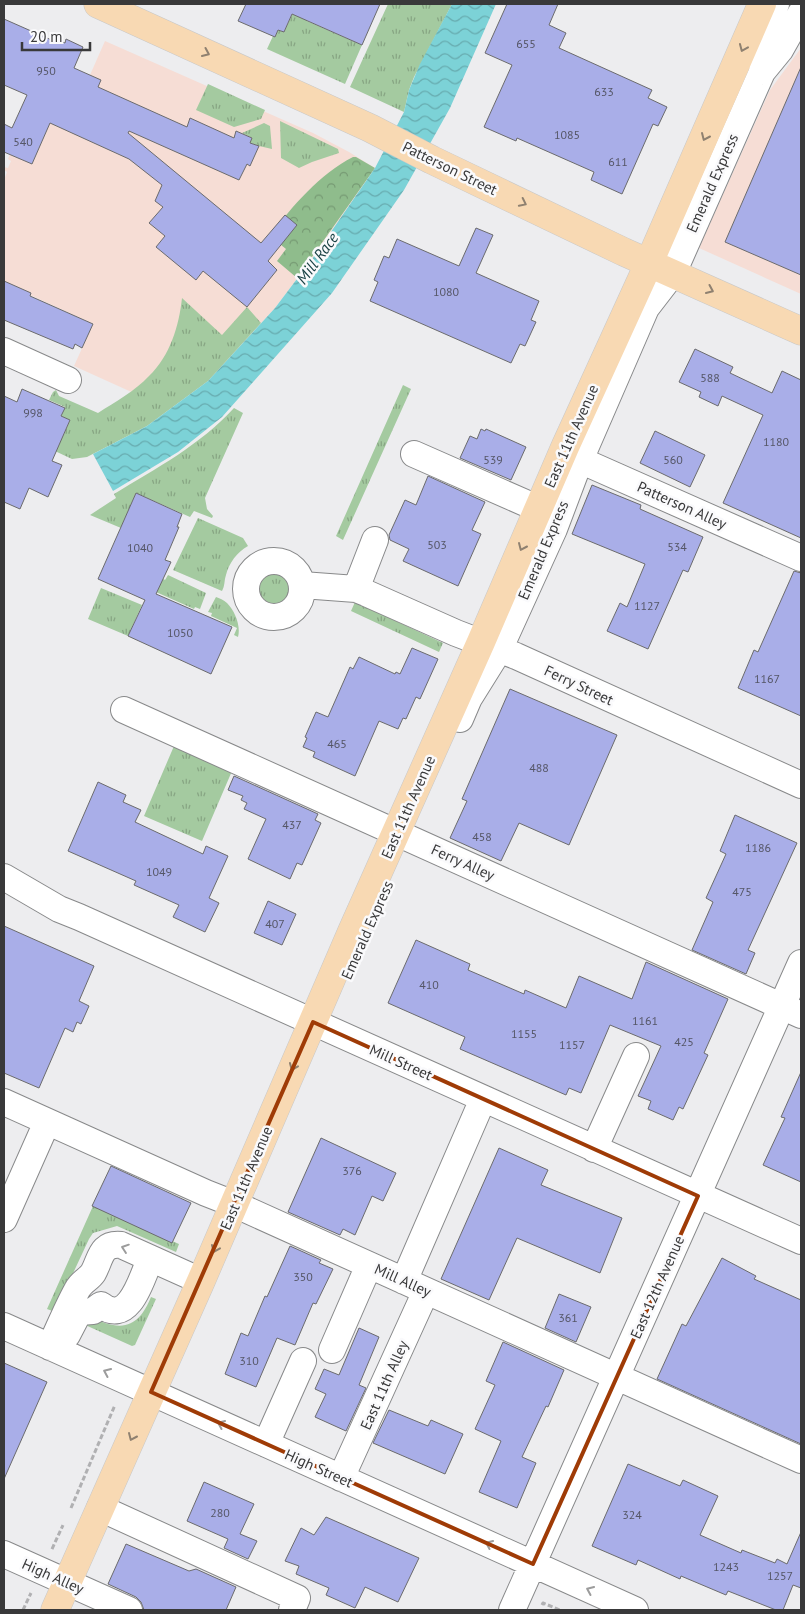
<svg xmlns="http://www.w3.org/2000/svg" width="805" height="1614" font-family="'PT Sans',sans-serif">
  <style>
    .education { fill: #f6ddd5 }
    .grass { fill: url(#grass-tufts) }
    .forest { fill: url(#forest-crowns) }
    .water { fill: url(#water-waves) }
    .building { fill: #a9aee8; stroke: #6b6b6d }
    .lines { fill: none; stroke-linecap: round; stroke-linejoin: round }
    .minor-casing { stroke: #88898a; stroke-width: 28 }
    .major-casing { stroke: #c8c8c8; stroke-width: 29 }
    .path { stroke: #b0b0b2; stroke-width: 3; stroke-dasharray: 5 2.5; stroke-linecap: butt }
    .minor { stroke: #fff; stroke-width: 26 }
    .major { stroke: #f8d9b3; stroke-width: 28 }
    .oneway { stroke: #8f8170 }
    .oneway2 { stroke: #9c9c9c }
    .marked { fill: none; stroke: #9f3b06; stroke-width: 4; stroke-linejoin: round }
    .labels { text-anchor: middle; dominant-baseline: central; stroke-width: 5; stroke-linejoin: round; paint-order: stroke }
    .number-label { font-size: 12px; fill: #555666 }
    .street-label { font-size: 15px; fill: #39393a; stroke: #fafafc }
    .water-label { font-size: 16px; font-style: italic; fill: #173f42; stroke: #fafafc }
  </style>
  <defs>
    <pattern id="grass-tufts" width="24" height="20" patternUnits="userSpaceOnUse" patternTransform="scale(1.25)"><rect width="24" height="20" fill="#a4caa0"/><path d="M3 7l-1-3M5 7V3M7 7l1-3M15 17l-1-3M17 17v-4M19 17l1-3" fill="none" stroke="#87a583"/></pattern>
    <pattern id="forest-crowns" width="20" height="18" patternUnits="userSpaceOnUse" patternTransform="scale(1.25)"><rect width="20" height="18" fill="#8fbc8c"/><path d="M2 6a3 3 0 1 1 6 0M12 15a3 3 0 1 1 6 0" fill="none" stroke="#769a73"/></pattern>
    <pattern id="water-waves" width="16" height="10" patternUnits="userSpaceOnUse" patternTransform="scale(1.25)"><rect width="16" height="10" fill="#7cd2d7"/><path d="M0 5q4-4 8 0t8 0" fill="none" stroke="#67abaf"/></pattern>
  </defs>
  <rect width="100%" height="100%" fill="#ededef"/>
  <path class="education" d="M105,41L313,133L349,152L375,168L315,255L275,308L208,381L169,409L74,366L93,324L4,283V180L7,172L4,170V167L8,168L11,161L8,159L10,154L53,115L90,75Z
    M801,48V294L699,248L770,90Z"/>
  <path class="grass" d="M297,4H315L307,21L362,45L345,84L267,49L273,36L275,37L278,30L284,32Z
    M388,4H452L414,77L409,90L404,112L350,87Z
    M208,84L265,110L261,119L234,127L196,110Z
    M280,121L338,149L339,153L312,162L299,168L281,158Z
    M264,123L270,126L272,149L259,146L250,143L252,138L242,133Z
    M182,298L222,335L247,307L261,323L208,381L147,426L87,457L72,459L42,445L54,430L64,434L70,420L61,416L65,407L49,400L53,392L56,390L59,396L98,413C115,402 135,391 149,376C170,356 179,326 182,298Z
    M403,385L411,389L343,540L336,536Z
    M234,408L243,413L205,498L207,509L213,516L212,518L194,511L190,517L136,493L121,528L90,515L116,498L114,494C157,468 200,445 234,408Z
    M198,518L243,538L248,546C237,552 229,563 226,575C224,581 225,586 222,591L173,570Z
    M257 591a17 17 0 1 1 34 0a17 17 0 1 1-34 0Z
    M168,575L206,593L200,609L195,607L194,609L156,592L162,578L165,580Z
    M101,588L142,605L128,636L88,619Z
    M216,597C219,598 224,600 227,603C235,611 241,626 238,637L234,635L237,628L211,616L212,613L208,612Z
    M355,602L443,643L439,652L351,611Z
    M177,739L235,764L202,841L144,816Z
    M93,1206L179,1244L176,1252L117,1226L93,1233L89,1239L55,1312L47,1309Z
    M151,1297L156,1299L135,1345L132,1346L83,1324L94,1319C101,1321 106,1324 113,1325C134,1329 144,1314 151,1297Z"/>
  <path class="forest" d="M353,157H356L375,168L297,278L277,261L286,249L270,236C292,206 320,174 353,157Z"/>
  <path class="water" d="M452,4H496L450,108L404,190L332,293L222,417L178,452L113,491L93,454L147,426L208,381L275,308L315,255L375,168L404,112L409,90L420,64Z"/>
  <path class="building" d="M246,4H380L362,45L292,14L284,32L278,30L275,37L238,21Z
    M507,4H558L549,25L566,33L559,48L652,90L648,98L667,107L658,126L653,124L622,194L591,180L594,172L517,138L516,141L484,127L512,65L485,53Z
    M4,19L56,42L57,40L65,43L66,39L83,47L74,68L101,80L98,87L187,127L190,118L234,138L236,131L252,138L250,143L259,146L250,166L247,164L239,180L129,131L128,133L261,243L285,215L297,225L268,261L277,270L247,307L203,271L196,280L156,247L165,236L149,223L163,207L155,201L162,185L129,159L50,123L32,164L4,152V124L12,128L27,95L4,85Z
    M801,67V275L725,242Z
    M476,228L493,235L476,273L539,301L531,320L536,322L525,346L520,344L511,363L370,301L378,282L374,280L384,256L389,258L397,239L459,266Z
    M4,281L31,293L30,296L93,324L82,348L75,344L73,349L4,320Z
    M695,349L733,367L730,373L772,393L782,371L801,380V538L723,503L763,415L722,396L718,406L699,397L701,392L679,382Z
    M22,389L65,408L61,416L70,420L52,461L62,465L48,497L29,488L20,509L4,502V396L17,402Z
    M481,429L485,431L486,429L526,447L511,480L460,458L470,436L477,439Z
    M655,431L705,455L690,487L640,463Z
    M428,476L485,502L472,530L481,534L458,586L403,561L409,549L390,540L389,535L405,500L416,505Z
    M592,485L641,505L640,509L703,537L688,572L683,570L648,649L607,631L620,603L627,607L645,564L572,534Z
    M136,493L182,514L177,527H179L165,560L171,562L156,594L232,627L211,674L128,636L145,600L98,579Z
    M794,571L801,573V716L738,688L754,650L758,652Z
    M412,648L438,659L420,699L416,697L406,719L403,718L398,729L379,721L355,776L313,757L315,752L303,747L307,738L305,737L316,712L328,717L350,667L353,669L359,657L395,674L396,672L400,674Z
    M510,689L617,735L569,845L519,823L501,861L450,838L467,801L462,799Z
    M234,776L318,814L315,820L321,823L302,865L297,863L290,879L248,859L266,819L244,809L247,803L241,800L243,796L228,790Z
    M98,782L126,795L123,802L141,810L135,822L203,854L206,846L228,856L209,898L219,903L205,932L173,917L179,905L134,885L136,881L68,851Z
    M735,815L797,843L748,950L755,953L746,974L692,950L713,902L706,898L726,854L720,851Z
    M268,901L296,914L282,945L254,933Z
    M4,926L94,966L79,1001L89,1006L81,1024L77,1022L73,1032L65,1028L39,1088L4,1073Z
    M416,940L470,964L468,970L524,994L525,990L566,1008L579,976L632,999L646,962L728,999L704,1053L708,1055L683,1109L679,1107L673,1120L648,1109L651,1101L638,1096L661,1046L610,1025L581,1093L569,1088L566,1095L460,1049L465,1037L388,1003Z
    M801,1072V1182L763,1165L785,1118L781,1117Z
    M321,1138L396,1173L383,1201L372,1196L355,1235L343,1229L340,1235L288,1212Z
    M499,1148L548,1170L541,1185L622,1218L600,1273L517,1238L489,1300L441,1279Z
    M111,1166L191,1203L172,1243L92,1206Z
    M290,1246L321,1260L319,1263L333,1269L316,1304L313,1303L295,1345L277,1338L256,1387L225,1374L241,1333L248,1336L265,1296L267,1297Z
    M722,1258L756,1276L754,1279L801,1300V1444L657,1379L682,1324L686,1326Z
    M559,1294L591,1307L576,1342L545,1328Z
    M359,1328L379,1337L359,1385L366,1388L346,1431L315,1417L326,1394L315,1389L324,1369L339,1375Z
    M503,1342L564,1370L548,1407L546,1406L522,1457L536,1463L517,1508L479,1492L501,1441L475,1429L495,1385L486,1381Z
    M4,1363L47,1382L4,1479Z
    M389,1410L428,1426L431,1420L463,1434L445,1474L373,1443Z
    M628,1464L680,1486L683,1480L718,1496L700,1535L741,1553L742,1550L775,1563L777,1559L787,1564L801,1532V1588L793,1585L783,1610H776L728,1591L726,1595L681,1576L680,1579L638,1560L636,1565L592,1546Z
    M204,1482L254,1504L240,1534L257,1541L248,1559L224,1548L228,1539L187,1521Z
    M326,1517L419,1558L398,1602L365,1587L355,1608L326,1595L329,1588L296,1574L299,1566L285,1561L301,1528L314,1535Z
    M126,1544L189,1571L196,1569L236,1587L226,1610H144L141,1602L136,1597L108,1584Z"/>
  <g class="lines">
    <defs>
      <path id="minor" d="M762,72L765,29L776,4
        M4,351L68,380
        M564,453L801,558
        M414,454L539,509
        M246 589a28 28 0 1 1 56 0a28 28 0 1 1-56 0Z
        M302,585L356,589L366,593L456,633L516,656L801,785
        M356,589L375,540
        M124,710L801,1015
        M460,719L469,698L499,650L554,529L580,460L646,308L673,273L762,72L780,50L801,13
        M4,877L59,909L79,917L801,1241
        M4,1102L206,1193L234,1204L801,1460
        M594,1149L636,1056
        M4,1219L47,1122
        M404,1281L483,1099
        M4,1326L635,1610
        M67,1335L79,1312L93,1311L101,1305C129,1327 142,1278 150,1259
        M50,1347C59,1328 67,1308 77,1290C81,1282 89,1279 93,1273C101,1259 100,1243 121,1245L201,1281
        M332,1350L369,1265
        M266,1444L303,1361
        M341,1478L426,1291
        M100,1508L297,1598L292,1610
        M4,1554L129,1610
        M512,1610L801,963"/>
      <path id="major" d="M98,4L370,128L432,160L624,252L801,331
        M55,1610L201,1281L352,931L481,642L565,447L649,263L762,4"/>
    </defs>
    <use href="#minor" class="minor-casing"/>
    <use href="#major" class="major-casing"/>
    <path class="path" d="M71,1508L115,1405
      M52,1549L63,1525
      M542,1605L543,1603L560,1610
      M23,1610L31,1593"/>
    <use href="#minor" class="minor"/>
    <use href="#major" class="major"/>
  </g>
  <defs><path id="oneway-chevron" d="M-2-3.5L2.5 0L-2 3.5" fill="none" stroke-width="1.6" stroke-linecap="round" stroke-linejoin="round" transform="scale(1.25)"/></defs>
  <g class="oneway">
    <use href="#oneway-chevron" transform="translate(743 48) rotate(113)"/>
    <use href="#oneway-chevron" transform="translate(206 53) rotate(24)"/>
    <use href="#oneway-chevron" transform="translate(705 137) rotate(114)"/>
    <use href="#oneway-chevron" transform="translate(523 203) rotate(26)"/>
    <use href="#oneway-chevron" transform="translate(710 290) rotate(24)"/>
    <use href="#oneway-chevron" transform="translate(522 547) rotate(114)"/>
    <use href="#oneway-chevron" transform="translate(293 1067) rotate(113)"/>
    <use href="#oneway-chevron" transform="translate(215 1249) rotate(113)"/>
    <use href="#oneway-chevron" transform="translate(132 1437) rotate(114)"/>
  </g>
  <g class="oneway2">
    <use href="#oneway-chevron" transform="translate(125 1248) rotate(-161)"/>
    <use href="#oneway-chevron" transform="translate(107 1372) rotate(-156)"/>
    <use href="#oneway-chevron" transform="translate(221 1424) rotate(-156)"/>
    <use href="#oneway-chevron" transform="translate(489 1544) rotate(-156)"/>
    <use href="#oneway-chevron" transform="translate(590 1590) rotate(-156)"/>
  </g>
  <path class="marked" d="M313,1022L698,1196L533,1564L151,1392Z"/>
  <g class="labels">
    <g class="number-label">
      <text x="526" y="43">655</text>
      <text x="46" y="70">950</text>
      <text x="604" y="91">633</text>
      <text x="567" y="134">1085</text>
      <text x="23" y="141">540</text>
      <text x="618" y="161">611</text>
      <text x="446" y="291">1080</text>
      <text x="710" y="377">588</text>
      <text x="33" y="412">998</text>
      <text x="776" y="441">1180</text>
      <text x="493" y="459">539</text>
      <text x="673" y="459">560</text>
      <text x="437" y="544">503</text>
      <text x="677" y="546">534</text>
      <text x="140" y="547">1040</text>
      <text x="647" y="605">1127</text>
      <text x="180" y="632">1050</text>
      <text x="767" y="678">1167</text>
      <text x="337" y="743">465</text>
      <text x="539" y="767">488</text>
      <text x="292" y="824">437</text>
      <text x="482" y="836">458</text>
      <text x="758" y="847">1186</text>
      <text x="159" y="871">1049</text>
      <text x="742" y="891">475</text>
      <text x="275" y="923">407</text>
      <text x="429" y="984">410</text>
      <text x="645" y="1020">1161</text>
      <text x="524" y="1033">1155</text>
      <text x="684" y="1041">425</text>
      <text x="572" y="1044">1157</text>
      <text x="352" y="1170">376</text>
      <text x="303" y="1276">350</text>
      <text x="568" y="1317">361</text>
      <text x="249" y="1360">310</text>
      <text x="220" y="1512">280</text>
      <text x="632" y="1514">324</text>
      <text x="726" y="1566">1243</text>
      <text x="780" y="1575">1257</text>
    </g>
    <g class="street-label">
      <text transform="translate(450 168) rotate(26)">Patterson Street</text>
      <text transform="translate(712 183) rotate(-66)">Emerald Express</text>
      <text transform="translate(571 436) rotate(-66)">East 11th Avenue</text>
      <text transform="translate(682 505) rotate(24)">Patterson Alley</text>
      <text transform="translate(543 550) rotate(-67)">Emerald Express</text>
      <text transform="translate(579 685) rotate(25)">Ferry Street</text>
      <text transform="translate(408 807) rotate(-66)">East 11th Avenue</text>
      <text transform="translate(463 862) rotate(24)">Ferry Alley</text>
      <text transform="translate(367 930) rotate(-66)">Emerald Express</text>
      <text transform="translate(401 1062) rotate(24)">Mill Street</text>
      <text transform="translate(246 1178) rotate(-67)">East 11th Avenue</text>
      <text transform="translate(403 1280) rotate(24)">Mill Alley</text>
      <text transform="translate(657 1287) rotate(-66)">East 12th Avenue</text>
      <text transform="translate(384 1385) rotate(-66)">East 11th Alley</text>
      <text transform="translate(319 1468) rotate(24)">High Street</text>
      <text transform="translate(53 1576) rotate(24)">High Alley</text>
    </g>
    <g class="water-label">
      <text transform="translate(317 258) rotate(-54)">Mill Race</text>
    </g>
  </g>
  <rect width="805" height="1614" fill="none" stroke="#39393a" stroke-width="10"/>
  <path d="M22 42v8h68v-8" fill="none" stroke="#39393a" stroke-width="2.5"/>
  <text x="30" y="42" font-size="15" fill="#39393a" stroke="#fafafc" stroke-width="4" paint-order="stroke">20 m</text>
</svg>
